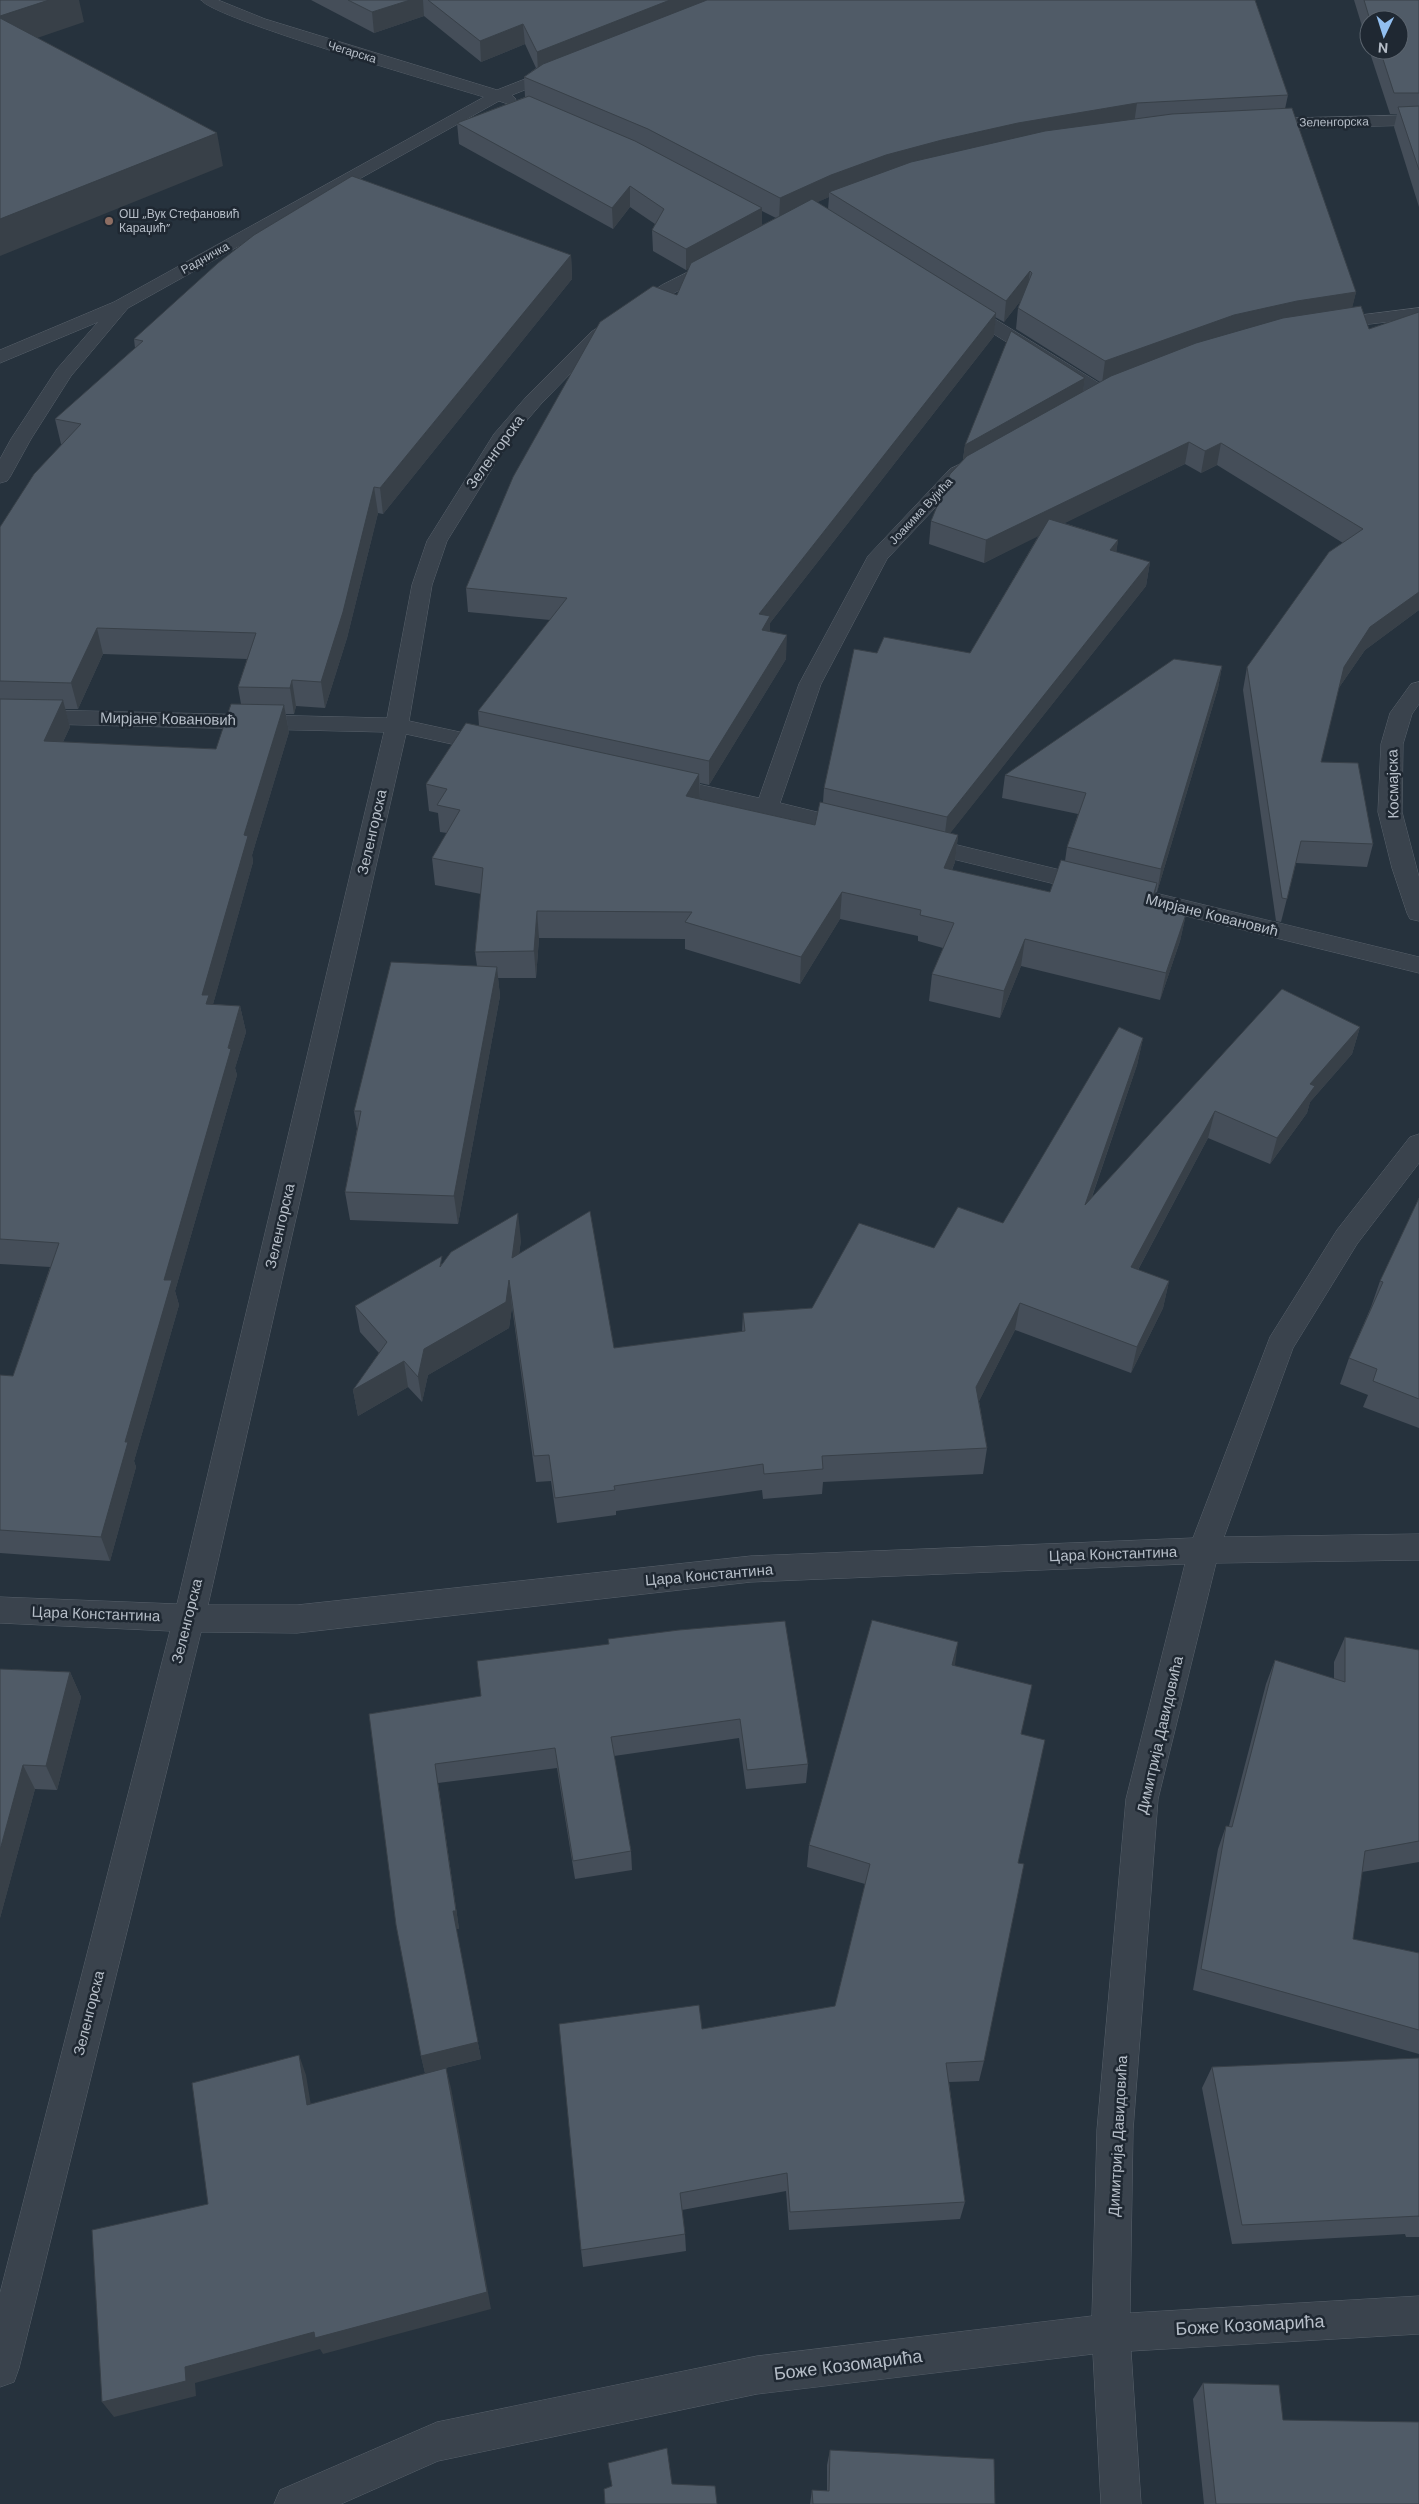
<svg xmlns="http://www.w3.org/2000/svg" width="1419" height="2504" font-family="'DM Sans',sans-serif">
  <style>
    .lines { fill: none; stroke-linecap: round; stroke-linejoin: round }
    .minor-casing { stroke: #58616b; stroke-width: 1 }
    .minor { fill: #3a434d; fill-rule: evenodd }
    .wall { fill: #454e59; fill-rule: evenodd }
    .shaded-wall { fill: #384048 }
    .building { fill: #505b67; stroke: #384048 }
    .education-dot { fill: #8d6e63; stroke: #1f2832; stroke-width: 2 }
    .labels { text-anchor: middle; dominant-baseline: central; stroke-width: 5; stroke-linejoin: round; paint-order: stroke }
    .far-street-label { font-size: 12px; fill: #b6bec8; stroke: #1f2832 }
    .far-poi-label { font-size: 12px; fill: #b6bec8; stroke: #1f2832; text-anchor: start }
    .street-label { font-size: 15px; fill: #b6bec8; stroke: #1f2832 }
    .near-street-label { font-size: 18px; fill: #b6bec8; stroke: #1f2832 }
  </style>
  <rect width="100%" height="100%" fill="#26323d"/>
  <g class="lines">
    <defs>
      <path id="minor" d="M201,0H218L265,19L497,90L553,68H565L567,71L565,74L512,95L516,99L514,102L508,104L499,101L128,308L71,376L31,439L10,477L7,481L0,483V459L11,439L57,369L98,322L0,363V350L114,302L484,97C445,85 214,19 201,0Z
        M1419,115V125L1261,129L1253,124L1261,119Z
        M716,258L722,259L725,263L722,267L674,293L603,340L541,404L509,441L447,541L432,585L409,721L501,741L504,746L501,751L493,753L406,734L208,1605H297L751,1556L1193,1538L1270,1337L1337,1230L1410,1137L1419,1134V1163L1357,1244L1293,1348L1224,1537L1419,1534V1560L1216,1563L1158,1799L1133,2130L1130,2313L1419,2296V2334L1131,2351L1141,2504H1101L1093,2354L757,2394L438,2461L341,2504H274L280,2490L437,2422L757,2356L1092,2316L1097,2130L1126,1799L1185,1564L751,1582L297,1633L201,1632L19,2368L14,2382L0,2387V2293L170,1631L0,1623V1597L177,1604L384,732L0,723V709L387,718L412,585L427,541L494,434L527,396L591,332L662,285Z
        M963,302L969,303L1107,388L1109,392L1107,396H1093L957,311L954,307L957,303Z
        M1419,308V318L1329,329L1323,328L1320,324L1323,320L1329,319Z
        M975,457L982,459L985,463L982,467L964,477L887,559L821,684L780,803L862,823L866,828L862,833L854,836L654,788L651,783L654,778L662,776L759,798L799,684L868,556L950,469Z
        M1419,682V704L1412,714L1403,744L1402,812L1419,877V921L1410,919L1407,913L1392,868L1378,812L1381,744L1390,713L1411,684Z
        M920,836L1419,957V973L912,849L908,844L912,839Z"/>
    </defs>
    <use href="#minor" class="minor-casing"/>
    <use href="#minor" class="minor"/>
  </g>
  <path class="wall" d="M311,0H1255L1288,95L1285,109L1356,292L1352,307L1369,329L1419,312V610L1365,650L1338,689L1321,762L1373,844L1367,867L1296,863L1281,922L1276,921L1243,690L1247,667L1343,543L1217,465L1201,473L1185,464L1064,523L1118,540L1116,552L1150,562L1146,586L950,833L958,835L955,862L952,870L1050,892L1065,861L1067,847L1078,814L1002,798L1005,775L1222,666L1218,688L1157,892H1155L1152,906L1186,914L1180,941L1160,1000L1021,966L1000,1018L929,1001L932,974L943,948L918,941V936L840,919L800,984L685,949V939L539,938L536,978H498L500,996L458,1224L350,1220L345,1192L357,1129L354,1111L477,966L475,952L481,894L435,885L432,858L447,833L440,832L438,813L429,811L426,784L479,726L478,711L550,620L468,612L466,588L677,295L689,268L686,270L653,251L652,230L655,224L630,207L613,229L459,144L457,123L525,97L524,77L536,68L525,44L481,62L424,16L374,33ZM829,197L828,209L817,202ZM762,211L776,218L762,225ZM1021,300L1018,308L1016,329L1100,382L1083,391L1085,378L965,445L963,459L966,458L931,521L929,544L984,563L1039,535L970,653H877L824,788L823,802L815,825L700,799V783L709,785L786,659L770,632V623L994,336L995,317L1004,322Z
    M1354,0H1419V207L1394,127L1397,114H1390L1369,50H1399V20H1369V49Z
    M571,255L572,279L383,514L378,513L347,638L325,708L296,706L294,714H286L289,732L252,855L253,862L213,1004L240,1006L246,1032L235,1068L237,1075L175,1291L179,1305L134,1461L136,1467L110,1561L0,1553V1375L13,1376L50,1267L0,1264V527L62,444H61L55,419L135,348L134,339ZM103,654L247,659L238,687L241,704L216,749L63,742L70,727L65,709H78Z
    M1282,989L1360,1027L1352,1054L1310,1102L1307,1113L1270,1164L1208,1138L1138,1270L1169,1281L1163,1308L1131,1373L1015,1330L979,1401L987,1448L983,1474L823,1482L822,1494L763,1499L762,1490L616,1511V1515L557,1523L551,1481L536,1482L512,1307L509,1328L428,1375L422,1402L408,1387L358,1416L353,1390L379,1353L360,1332L355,1306L443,1263L521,1240L519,1254L614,1348L742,1332L743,1313L812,1308L934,1248L1003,1223L1143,1038L1137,1065L1092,1197Z
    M1419,1198V1428L1363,1407L1368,1395L1340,1384L1349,1358L1371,1307L1380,1281Z
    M679,1630L808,1764L806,1783L746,1789L739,1738L614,1756L631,1851L632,1870L575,1879L557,1768L438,1783L459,1929H456L481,2059L425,2073L421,2056L369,1714L481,1696L608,1644Z
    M1345,1637L1419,1650V1862L1362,1872L1353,1939L1419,1953V2054L1193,1990L1218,1849L1226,1826H1229L1266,1684L1275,1660L1334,1679V1662Z
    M954,1666L1022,1734L1018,1863L984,2061L979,2081L949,2082L965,2202L960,2219L789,2230L786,2191L682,2210L685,2234L686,2251L583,2267L581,2250L702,2029L835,2006L865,1884L807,1867L809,1845Z
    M0,1669L70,1672L81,1697L57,1790L35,1789L0,1918Z
    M1419,2058V2237H1406L1405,2234L1232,2244L1202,2088L1212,2067Z
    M1203,2383L1283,2420L1419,2504H1204L1193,2399Z
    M830,2450L995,2504H810L812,2490L827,2491V2465Z"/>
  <path class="shaded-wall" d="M49,0H79L84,22L5,49L0,28V16Z
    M410,0H423L424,16L374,33L372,12Z
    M670,0H722L538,72L537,52Z
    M523,24L525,44L481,62L480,41Z
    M1137,103L1134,124L829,192V197L779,220L780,198L831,175L886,155L942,140L1018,123Z
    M217,133L223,166L0,256V219Z
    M630,186V207L613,229L612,208Z
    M762,208V229L686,270V249Z
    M571,255L572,279L383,514L380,488Z
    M1030,271L1027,293L1004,322L1006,301Z
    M1356,292L1351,313L1102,383L1105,361L1234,315L1297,301Z
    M996,313L994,336L770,623V640L762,633L759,614Z
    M1085,378L1083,392L963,459L965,445Z
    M1189,442L1185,464L984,563L986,540Z
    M1221,443L1217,465L1201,473L1205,451Z
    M374,487L378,513L347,638L325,708L321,682Z
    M1118,540L1115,563L1110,550Z
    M1150,562L1146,586L944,841L947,817Z
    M1419,592V610L1365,650L1338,689L1344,667L1370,627Z
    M97,628L103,654L78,709L71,683Z
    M787,635L786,659L709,785V761Z
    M1222,666L1218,688L1157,892L1161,869Z
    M292,680L296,706L294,714L290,688Z
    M63,700L70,727L51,767L44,741Z
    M284,705L289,732L252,855L253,862L212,1008L215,1021L202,995L244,835Z
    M699,774L700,801L686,796Z
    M958,835L955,862L941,895L944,868Z
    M1157,883L1152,910L1150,906Z
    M842,892L840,919L800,984L801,957Z
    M537,911L539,938L536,978L534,951Z
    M1186,914L1180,941L1160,1000L1166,973Z
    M1025,939L1021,966L1000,1018L1004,991Z
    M497,967L500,996L458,1224L454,1196Z
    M240,1006L246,1032L235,1068L237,1075L175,1291L179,1305L134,1461L136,1467L110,1561L101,1537L164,1280Z
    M1360,1027L1352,1054L1310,1102L1307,1113L1270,1164L1277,1138L1310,1084Z
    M1143,1038L1137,1065L1080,1231L1085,1205Z
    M1215,1111L1208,1138L1125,1294L1131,1267Z
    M518,1213L521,1240L515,1285L512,1258Z
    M509,1280L512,1307L509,1328L428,1375L422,1402L418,1377L424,1349Z
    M1169,1281L1163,1308L1131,1373L1137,1347Z
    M1020,1303L1015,1330L973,1413L976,1387Z
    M404,1361L408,1387L358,1416L353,1390Z
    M958,1642L955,1665L948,1688L952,1665Z
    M70,1672L81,1697L57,1790L46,1766Z
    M435,1764L438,1783L459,1929H456L481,2059L425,2073L421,2056L453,1911Z
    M23,1765L35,1789L0,1918V1850Z
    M299,2055L306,2075L314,2124L307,2105Z
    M446,2068L451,2088L491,2309L323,2354L320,2349L195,2383L196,2396L114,2417L102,2402L185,2367Z"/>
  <path class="building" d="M0,0H49L0,16Z
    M348,0H410L372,12Z
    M428,0H670L537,52L523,24L480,41Z
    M707,0H1255L1288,95L1137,103L1018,123L942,140L886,155L831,175L780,198L648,129L524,77L543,64Z
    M1364,0H1419V93H1394L1380,50H1399V20H1370Z
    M0,18L217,133L0,219Z
    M529,96L635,141L762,208L686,249L652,230L664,209L630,186L612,208L457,123Z
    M1419,106V170L1398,107Z
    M1292,108L1356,292L1297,301L1234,315L1105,361L1018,308L1032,273L1030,271L1006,301L829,192L911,162L1045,131L1172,114Z
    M352,176L571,255L380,488L374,487L343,612L321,682L292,680L290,688L238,687L256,633L97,628L71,683L0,681V527L34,474L81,424L55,419L143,341L134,339L218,263L254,235Z
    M812,199L996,313L759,614L770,616L762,630L787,635L709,761L478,711L567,598L466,588L513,477L600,322L653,286L677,295L691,263Z
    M1361,306L1369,329L1419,312V592L1370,627L1344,667L1321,762L1358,763L1373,844L1301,841L1287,899L1282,898L1247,667L1329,552L1363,529L1221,443L1205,451L1189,442L986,540L931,521L950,474L967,456L1111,376L1196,343L1283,318Z
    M1011,331L1085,378L965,445Z
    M1049,519L1118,540L1110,550L1150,562L947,817L824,788L854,649L877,653L884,637L970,653Z
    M1174,659L1222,666L1161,869L1067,847L1086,793L1005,775Z
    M0,699L63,700L44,741L216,749L231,704L284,705L244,835L248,836L202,995H209L206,1004L240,1006L228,1048L231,1049L164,1280H172L125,1442H128L101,1537L0,1530V1375L13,1376L59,1243L0,1239Z
    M466,723L699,774L686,796L815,825L820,802L958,835L944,868L1050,892L1061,860L1157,883L1150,906L1186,914L1166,973L1025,939L1004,991L932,974L954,923L920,915L921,910L842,892L801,957L685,922L692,912L537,911L534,951L475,952L483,868L432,858L460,810L437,805L447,789L426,784Z
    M391,962L497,967L454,1196L345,1192L361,1111H354Z
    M1282,989L1360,1027L1310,1084L1315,1086L1277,1138L1215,1111L1131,1267L1169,1281L1137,1347L1020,1303L976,1387L987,1448L822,1456L823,1469L764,1474L763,1464L614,1486L615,1490L555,1498L549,1455L534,1456L509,1280L506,1302L424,1349L418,1377L404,1361L353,1390L387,1342L355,1306L442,1256L440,1267L451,1252L518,1213L512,1258L590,1211L614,1348L745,1331L743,1313L812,1308L859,1223L934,1248L958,1207L1003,1223L1119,1027L1143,1038L1085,1205Z
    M1419,1198V1399L1373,1381L1377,1369L1349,1358L1383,1282L1380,1281Z
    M872,1620L958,1642L952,1665L1032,1685L1021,1734L1045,1740L1018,1863L1024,1864L984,2061L946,2063L965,2202L790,2212L787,2173L680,2193L685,2234L581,2250L559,2024L699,2005L702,2029L835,2006L870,1864L809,1845Z
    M785,1621L808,1764L747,1770L740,1719L611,1737L631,1851L573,1861L555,1748L435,1764L456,1911H453L478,2042L421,2056L396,1925L369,1714L481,1696L477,1661L609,1644L608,1639L679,1630Z
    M1345,1637L1419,1650V1841L1365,1851L1353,1939L1419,1953V2030L1201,1969L1226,1826L1232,1827L1275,1660L1345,1682Z
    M0,1669L70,1672L46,1766L23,1765L0,1850Z
    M299,2055L307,2105L446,2068L487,2292L315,2338L314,2332L185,2367L186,2381L102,2402L92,2230L208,2204L192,2083Z
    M1419,2058V2217V2216L1242,2225L1212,2067Z
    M1203,2383L1279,2385L1283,2420L1419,2422V2504H1216Z
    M667,2448L672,2484L715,2486L717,2504H605L604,2489L612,2486L608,2463Z
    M830,2450L994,2459L995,2504H813L812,2490L829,2491Z"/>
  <circle class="education-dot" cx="109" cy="221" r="5"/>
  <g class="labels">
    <g class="far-street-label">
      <text transform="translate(352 52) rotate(17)">Чегарска</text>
      <text transform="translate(1334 122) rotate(-1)">Зеленгорска</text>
      <text transform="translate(205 258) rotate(-29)">Радничка</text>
      <text transform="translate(921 511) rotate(-47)">Јоакима Вујића</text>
    </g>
    <g class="far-poi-label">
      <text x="119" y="214">ОШ „Вук Стефановић<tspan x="119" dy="14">Караџић”</tspan></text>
    </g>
    <g class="street-label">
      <text transform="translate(495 452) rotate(-54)">Зеленгорска</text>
      <text transform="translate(168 719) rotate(1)">Мирјане Ковановић</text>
      <text transform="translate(1393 784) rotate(-91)">Космајска</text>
      <text transform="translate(372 832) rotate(-77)">Зеленгорска</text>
      <text transform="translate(1212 915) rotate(14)">Мирјане Ковановић</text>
      <text transform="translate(280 1226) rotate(-77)">Зеленгорска</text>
      <text transform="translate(1113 1554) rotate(-2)">Цара Константина</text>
      <text transform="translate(709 1575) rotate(-5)">Цара Константина</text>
      <text transform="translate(96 1614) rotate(2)">Цара Константина</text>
      <text transform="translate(187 1621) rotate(-76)">Зеленгорска</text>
      <text transform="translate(1160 1735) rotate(-77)">Димитрија Давидовића</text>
      <text transform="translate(89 2013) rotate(-76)">Зеленгорска</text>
      <text transform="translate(1118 2136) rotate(-87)">Димитрија Давидовића</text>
    </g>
    <g class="near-street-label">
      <text transform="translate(1250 2325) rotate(-3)">Боже Козомарића</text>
      <text transform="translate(848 2365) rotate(-7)">Боже Козомарића</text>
    </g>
  </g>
  <g transform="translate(1384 35) rotate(184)"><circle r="24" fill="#1f2832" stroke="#5b646e"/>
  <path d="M0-4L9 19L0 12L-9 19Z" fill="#92bff0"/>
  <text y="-8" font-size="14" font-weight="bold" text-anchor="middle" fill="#b6bec8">N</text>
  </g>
</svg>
